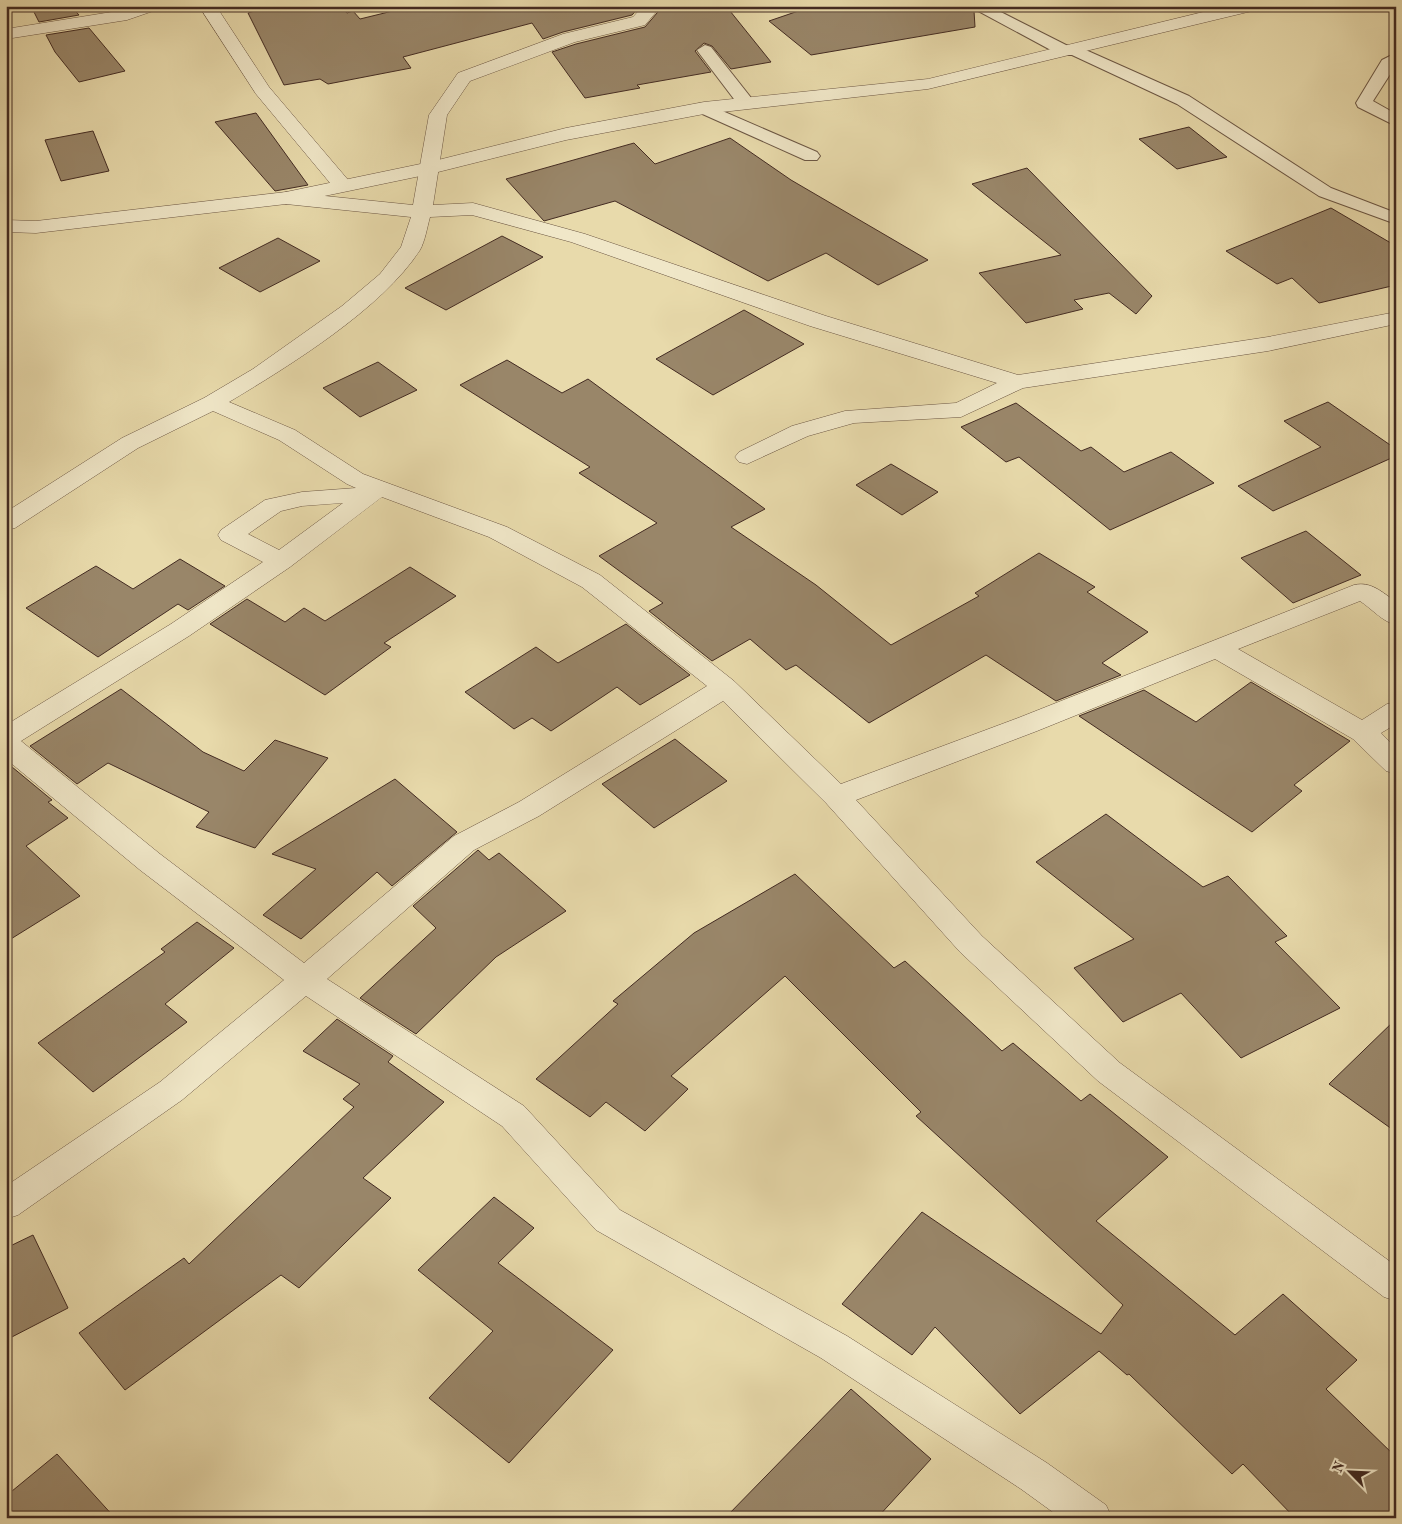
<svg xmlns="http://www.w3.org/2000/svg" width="1402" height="1524" font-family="'Old Standard TT',serif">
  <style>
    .building { fill: #998669; stroke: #432b22 }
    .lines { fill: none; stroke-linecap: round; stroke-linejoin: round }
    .service-casing { stroke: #6c5744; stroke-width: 2 }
    .minor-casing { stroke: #6c5744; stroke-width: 1 }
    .tertiary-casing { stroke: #6c5744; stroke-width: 1 }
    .service { fill: #f0e7c8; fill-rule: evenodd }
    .minor { fill: #f0e7c8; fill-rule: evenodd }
    .tertiary { fill: #f0e7c8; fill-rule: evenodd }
  </style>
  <rect width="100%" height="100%" fill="#e8daab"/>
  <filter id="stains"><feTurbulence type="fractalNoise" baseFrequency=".004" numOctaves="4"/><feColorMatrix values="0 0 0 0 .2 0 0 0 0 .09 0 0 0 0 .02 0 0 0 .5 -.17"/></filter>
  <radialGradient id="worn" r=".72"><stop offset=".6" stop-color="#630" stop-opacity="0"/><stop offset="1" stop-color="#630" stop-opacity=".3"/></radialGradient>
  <path class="building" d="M31,6H71L79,15L39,22Z
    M271,6H339L347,13L353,11L360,19L413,6H640L632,15L563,32L543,39L532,23L403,57L411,68L328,84L320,79L284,85L248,13Z
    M663,6H726L771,62L731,69L712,46L704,43L695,51L711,72L637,85L640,88L585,98L552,52L576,44L645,27Z
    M813,6H967L974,11L975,27L811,55L769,21Z
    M89,28L125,71L79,82L55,52L46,35Z
    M256,113L308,185L275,191L215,122Z
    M1189,127L1227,157L1177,169L1139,139Z
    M93,131L109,171L61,181L45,140Z
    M730,138L791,180L928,260L878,285L826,253L768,281L615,201L544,221L506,179L634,143L655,164Z
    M1027,168L1152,296L1136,314L1109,293L1074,300L1083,309L1026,323L979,273L1061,255L972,184Z
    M1331,208L1396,246V285L1319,303L1292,278L1277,284L1226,251Z
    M502,236L543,257L446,310L405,288Z
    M278,238L320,261L260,292L219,268Z
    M744,310L804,344L713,395L656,359Z
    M507,360L562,393L588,379L765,509L731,527L816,585L891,645L979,596L975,593L1039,553L1095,587L1087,592L1148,632L1102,663L1121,675L1056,701L986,655L869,723L796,665L786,670L750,639L712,661L649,611L663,603L599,556L657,523L579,473L590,467L460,385Z
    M378,362L417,390L360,417L323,388Z
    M1328,402L1396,449V456L1273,511L1238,486L1321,447L1284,421Z
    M1016,403L1081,451L1091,447L1124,472L1171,452L1214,483L1110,530L1019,457L1006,462L961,427Z
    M891,464L938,492L902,515L856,485Z
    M1306,531L1361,575L1293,603L1241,558Z
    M180,559L225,586L188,610L178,604L98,657L26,608L96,566L133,589Z
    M410,567L456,596L384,643L391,647L325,695L210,624L247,599L285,622L304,608L325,621Z
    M626,624L690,675L640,705L617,687L551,731L532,718L514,729L465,692L536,647L558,663Z
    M1251,682L1350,741L1294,785L1302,791L1252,832L1079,716L1144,690L1196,722Z
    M121,689L203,752L244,771L275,740L328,758L255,848L196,827L209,812L108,763L77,784L30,746Z
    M675,739L727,781L654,828L602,784Z
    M6,762L52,800L48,802L68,818L26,846L80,896L6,942Z
    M395,779L457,832L392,886L377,872L301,939L263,915L316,869L272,854Z
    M1106,814L1203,887L1228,876L1287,936L1275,942L1340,1008L1241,1058L1181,993L1123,1022L1074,968L1134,939L1036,862Z
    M478,850L489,860L499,853L566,911L496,957L416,1034L360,998L436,928L413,906Z
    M795,874L894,968L905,961L1002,1051L1013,1043L1081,1101L1090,1094L1168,1157L1096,1221L1235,1335L1283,1294L1357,1360L1326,1389L1396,1457V1518H1295L1243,1464L1232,1474L1129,1374L1127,1375L1099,1351L1020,1414L935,1327L912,1355L842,1304L922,1212L1101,1334L1123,1305L916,1116L921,1112L785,976L671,1076L688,1089L645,1131L606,1102L590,1117L536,1079L618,1004L613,1001L694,933Z
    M197,922L234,948L165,1004L187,1022L93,1092L38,1043L165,952L161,949Z
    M337,1019L393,1056L388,1062L444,1102L363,1178L391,1198L299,1288L281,1275L125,1390L79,1333L184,1258L189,1264L354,1107L343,1099L360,1084L303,1051Z
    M1396,1019V1132L1329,1084Z
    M494,1197L534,1228L498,1263L613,1350L509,1463L429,1398L493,1331L418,1270Z
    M33,1235L68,1308L6,1340V1248Z
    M851,1389L931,1459L877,1518H725Z
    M57,1454L115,1518H6V1496Z"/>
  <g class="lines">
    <defs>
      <path id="service" d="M969,6H989L1068,46L1079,47L1189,96L1331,188L1396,213V224L1319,196L1177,104L1072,55H1060Z
        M705,45L711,47L752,99L754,103L752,107H740L699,53L697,50Z
        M1396,53V65L1373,101L1396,114V126L1358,107L1356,103L1382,60Z
        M704,103L817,152L820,156L817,160H805L698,112L696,108L698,104Z"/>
      <path id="minor" d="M134,6H158L156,10L127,20L6,39V29L124,10Z
        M199,6H216L269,87L349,181L352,185L349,189H335L256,94Z
        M643,6H661L645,25L575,42L470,81L447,115L433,205L473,203L585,234L826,316L1018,375L1268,337L1396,312V324L1268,351L1023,388L961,417L854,423L808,436L747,464L739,462L735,457L739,452L792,426L845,411L956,403L997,383L810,326L571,242L472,215L430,217C427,228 425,241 420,250C382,309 289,366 229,402L295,430L363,474L507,527L600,575L734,681L841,784L1018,718L1354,585C1371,581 1382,592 1396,602V625C1383,622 1372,609 1360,601L1238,649L1362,720L1387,704L1396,702V724L1381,733L1396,748V774L1386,771L1353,739L1215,659L1037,731L856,800L982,936L1120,1063L1396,1266V1301L1384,1297L1098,1081L960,952L826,803L723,701L539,816L474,850L327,979L524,1106L620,1210L847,1336L1047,1463L1106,1505L1112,1518H1061L1021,1489L821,1358L596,1230L502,1126L306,996L182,1100L18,1215L6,1219V1186L160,1082L284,980L140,870L6,759V725L171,624L263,562L221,540L218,535L221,530L265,500L302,492L356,488L347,484L279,440L213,411L138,448L15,528L6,530V512L122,438L204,398L253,369L342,306L380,274L401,247L411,217L286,204L279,202L276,198L279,194L286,192L413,205L429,115L458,73L563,34L633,17ZM382,497L489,537L582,587L707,686L519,802L454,836L304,963L160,854L21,741L189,636L290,567ZM343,503L279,550L248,534L281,511L302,506Z"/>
      <path id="tertiary" d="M1228,6H1258L1256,10L928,89L704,114L566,140L430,174L286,204L36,233L6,232V220L36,221L286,192L430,162L566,128L704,102L928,79Z"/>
    </defs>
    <use href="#service" class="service-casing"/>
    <use href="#minor" class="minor-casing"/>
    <use href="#tertiary" class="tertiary-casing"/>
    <use href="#service" class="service"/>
    <use href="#minor" class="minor"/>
    <use href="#tertiary" class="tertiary"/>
  </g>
  <rect width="1402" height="1524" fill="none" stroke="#e8daab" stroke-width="25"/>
  <rect x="8" y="8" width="1387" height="1509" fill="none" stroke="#432b22" stroke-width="2.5"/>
  <rect x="12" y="12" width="1377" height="1499" fill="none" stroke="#432b22"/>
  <g transform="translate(1350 1472) rotate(294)" stroke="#f0e7c8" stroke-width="4" paint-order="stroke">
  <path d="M0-4L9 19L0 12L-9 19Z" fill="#432b22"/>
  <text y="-8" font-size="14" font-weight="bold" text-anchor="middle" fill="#432b22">N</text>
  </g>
  <rect width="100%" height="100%" filter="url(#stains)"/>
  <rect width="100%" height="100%" fill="url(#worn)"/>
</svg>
